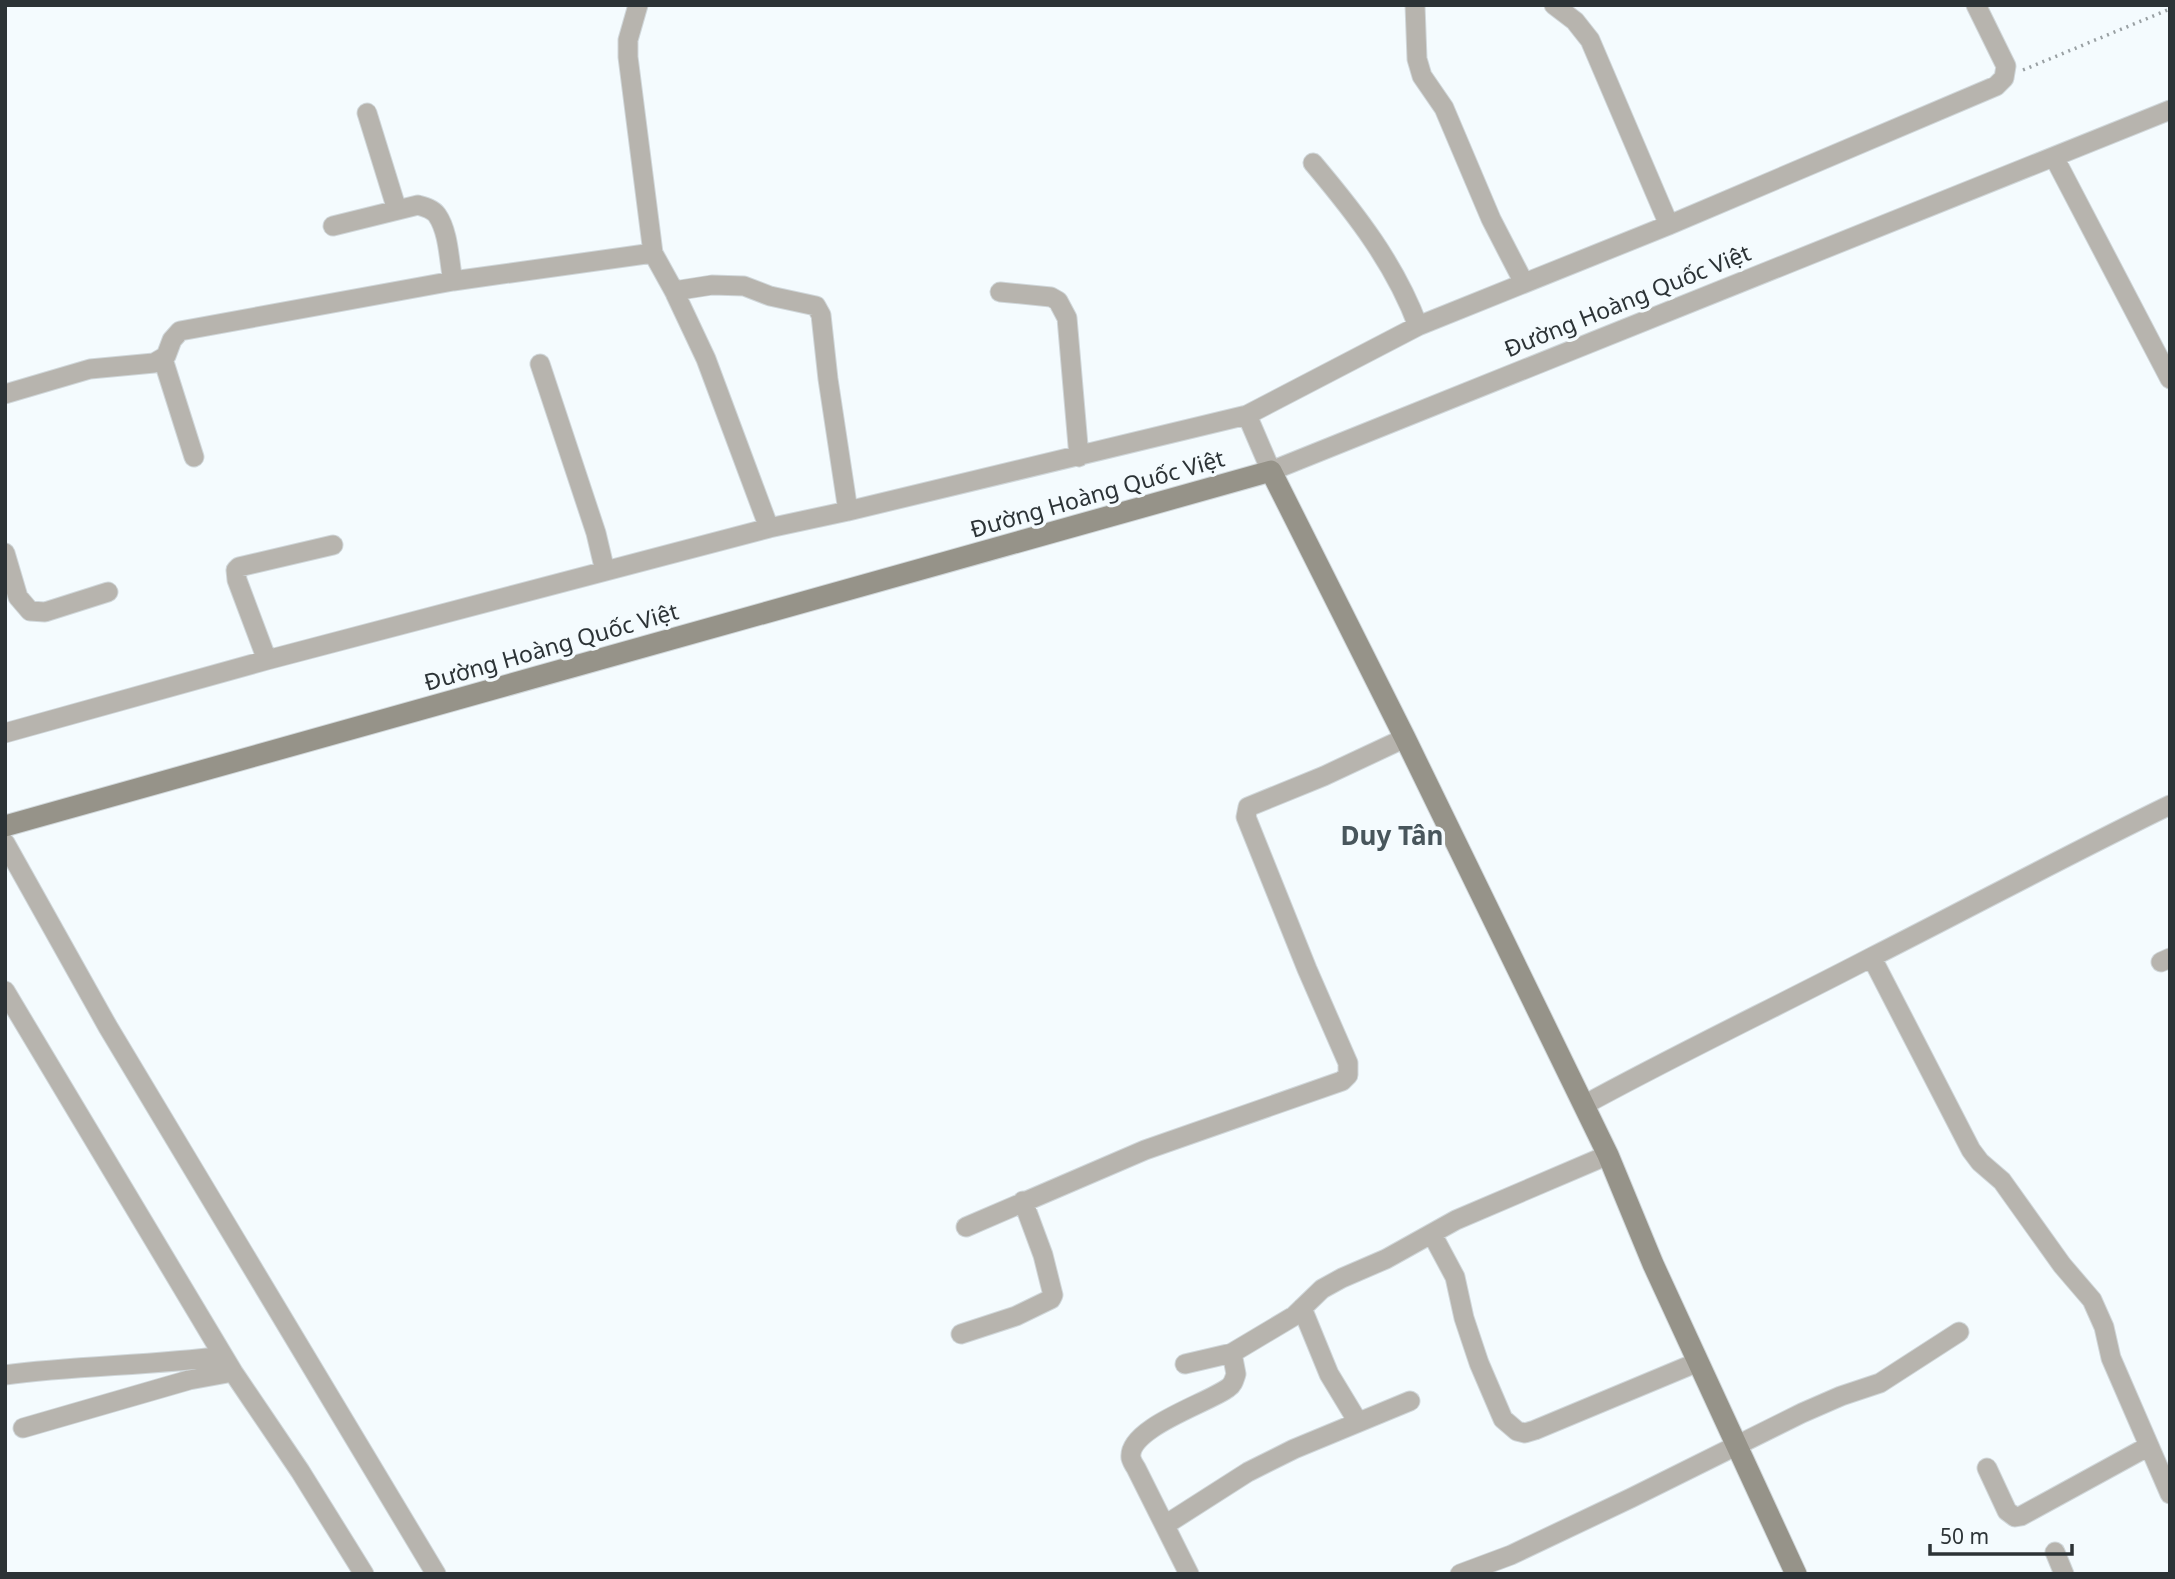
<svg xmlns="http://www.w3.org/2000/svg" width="2175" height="1579" font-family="'Noto Sans',sans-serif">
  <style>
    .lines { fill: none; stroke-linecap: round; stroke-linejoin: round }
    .street-casing { stroke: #d0d7da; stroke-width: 21 }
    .secondary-casing { stroke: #d0d7da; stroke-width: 23 }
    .path { stroke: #99a0a3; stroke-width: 3.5; stroke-dasharray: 2 5; stroke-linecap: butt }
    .street { stroke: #b7b4ae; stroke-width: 19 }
    .secondary { stroke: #969389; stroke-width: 21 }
    .labels { text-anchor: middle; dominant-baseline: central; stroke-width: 7; stroke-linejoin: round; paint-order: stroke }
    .street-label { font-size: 23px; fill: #2c3336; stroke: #f4fbfe }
    .quarter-label { font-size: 26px; font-weight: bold; fill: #48565c; stroke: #f4fbfe }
  </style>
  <rect width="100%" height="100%" fill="#f4fbfe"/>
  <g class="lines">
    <defs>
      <path id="street" d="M638,5L628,40V57L653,253L674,291L706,359L769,528
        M1415,5L1417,59L1422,76L1444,108L1491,219L1524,283
        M1554,5L1575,21L1590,40L1669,225
        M367,113L397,210
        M2054,157L2170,379
        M1313,163C1356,214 1395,264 1418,326
        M333,226L418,205C425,207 433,209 437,215C449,232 449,262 453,281
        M674,291L712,285L744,286L770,296L816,306L821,315L828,379L848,511
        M1000,292L1051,297L1058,301L1067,318L1079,457
        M163,359L194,457
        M540,364L596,533L605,571
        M5,394L90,369L154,363L166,356L172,340L180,331L453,281L653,253
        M1247,415L1418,326L1669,225L1996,86L2004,78L2006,66L1976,5
        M5,553L18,597L30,611L45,612L108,592
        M267,660L237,580L236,570L239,567L333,545
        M5,733L267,660L769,528L848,511L1247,415L1271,471L2170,110
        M5,843L108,1027L436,1574
        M1872,958L1971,1150L1980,1162L2002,1181L2062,1265L2092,1300L2104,1327L2111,1358L2170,1494
        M2161,962L2170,958
        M5,991L233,1372L300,1471L364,1574
        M1584,1105C1679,1053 1776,1007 1872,957C1971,907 2069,854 2170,805
        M966,1227L1145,1150L1342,1081L1348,1075V1063L1307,969L1246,817L1248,807L1324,776L1405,738
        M1432,1234L1455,1277L1464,1318L1479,1363L1503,1419L1517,1431L1525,1433L1535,1430L1698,1362
        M1302,1308L1329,1374L1358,1422
        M961,1334L1016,1316L1051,1299L1053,1295L1043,1255L1023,1201
        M1185,1364L1232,1353L1294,1316L1322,1289L1342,1278L1386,1259L1456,1220L1608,1155
        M5,1375C78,1365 151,1366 223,1356
        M23,1428L189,1380L233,1372
        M1987,1468L2007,1511L2015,1517L2021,1516L2054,1498L2149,1446
        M1165,1525L1248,1472L1294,1449L1410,1401
        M2055,1552L2064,1574
        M1189,1574L1136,1468C1134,1465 1132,1462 1131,1458C1127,1428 1208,1403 1228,1388C1233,1385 1234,1380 1236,1374L1232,1353
        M1460,1574L1511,1555L1631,1498L1802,1413L1841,1396L1880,1383L1959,1332"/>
      <path id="secondary" d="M5,826L1271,471L1405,738L1608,1155L1653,1264L1796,1574"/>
    </defs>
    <use href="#street" class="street-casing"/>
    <use href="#secondary" class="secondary-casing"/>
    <path class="path" d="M2023,70L2170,9"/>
    <use href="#street" class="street"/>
    <use href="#secondary" class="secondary"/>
  </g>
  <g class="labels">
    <g class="street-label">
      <text transform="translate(1627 300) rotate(-22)">Đường Hoàng Quốc Việt</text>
      <text transform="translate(1097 493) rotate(-16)">Đường Hoàng Quốc Việt</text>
      <text transform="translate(551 646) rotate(-16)">Đường Hoàng Quốc Việt</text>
    </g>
    <g class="quarter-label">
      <text x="1392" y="835">Duy Tân</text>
    </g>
  </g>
  <rect width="2175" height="1579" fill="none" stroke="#2c3336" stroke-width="14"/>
  <path d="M1930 1544v10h142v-10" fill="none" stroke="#2c3336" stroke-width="3.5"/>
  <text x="1940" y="1544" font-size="21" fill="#2c3336" stroke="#f4fbfe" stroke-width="5" paint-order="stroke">50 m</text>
</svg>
